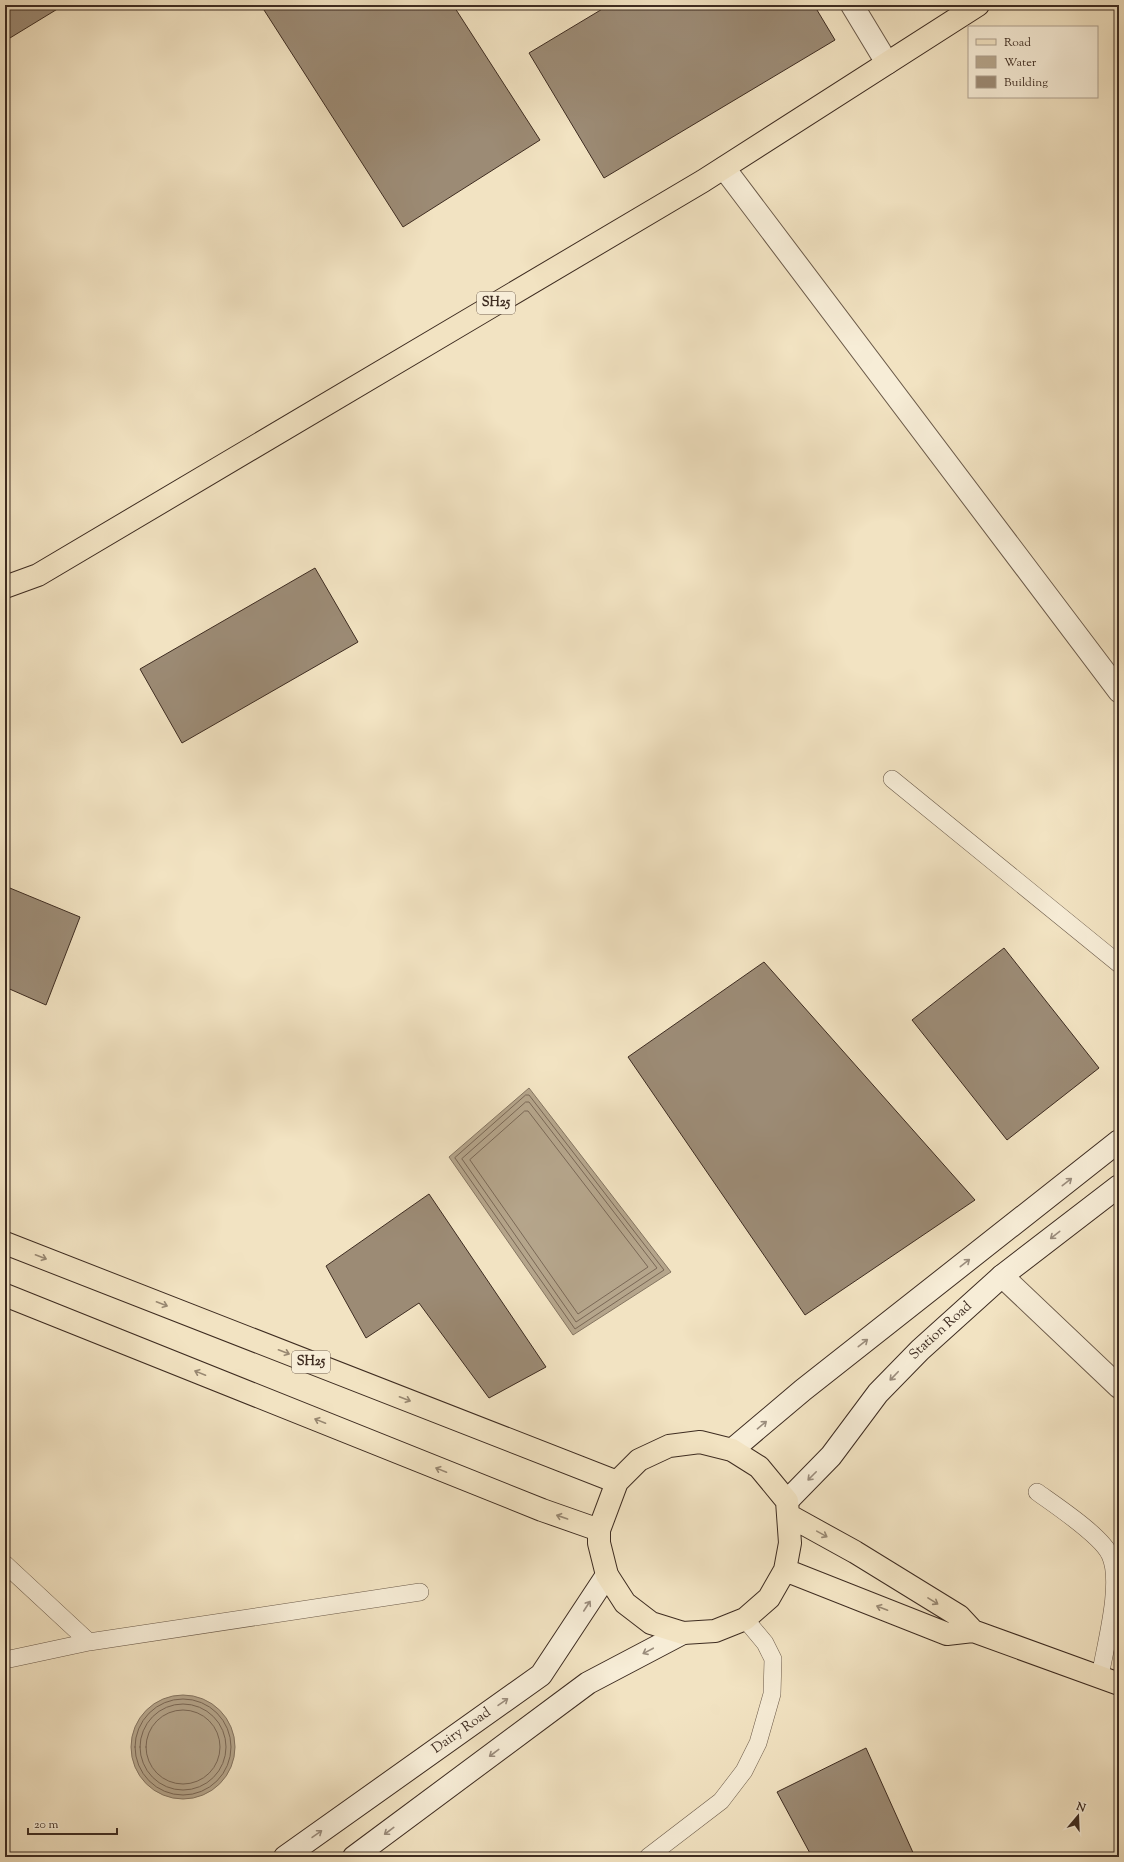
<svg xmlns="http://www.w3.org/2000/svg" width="1124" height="1862" font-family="'Sorts Mill Goudy',serif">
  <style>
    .water { fill: #b5a58b; stroke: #857561 }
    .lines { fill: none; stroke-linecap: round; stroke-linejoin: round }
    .shore { stroke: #7a6856; stroke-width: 1 }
    .building { fill: #9c8b75; stroke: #3e2c21 }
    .lane-casing { stroke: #6b5a49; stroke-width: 18 }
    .street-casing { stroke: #6b5a49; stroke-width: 24 }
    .secondary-casing { stroke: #3e2c21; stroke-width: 24 }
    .primary-casing { stroke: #3e2c21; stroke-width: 24 }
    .lane { stroke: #f7edd7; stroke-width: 17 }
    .street { stroke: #f7edd7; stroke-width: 22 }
    .secondary { stroke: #f7edd7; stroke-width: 22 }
    .primary { stroke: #f2e3c2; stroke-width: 22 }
    .oneway { stroke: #9a8c7c }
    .oneway2 { stroke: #988872 }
    .labels { text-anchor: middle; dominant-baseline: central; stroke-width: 3; stroke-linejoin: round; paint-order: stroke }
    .shield { fill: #f7edd7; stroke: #766658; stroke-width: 1 }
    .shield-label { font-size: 13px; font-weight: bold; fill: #3e2c21 }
    .street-label { font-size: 14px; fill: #3e2c21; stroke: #f7edd7 }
  </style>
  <rect width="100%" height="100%" fill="#f2e3c2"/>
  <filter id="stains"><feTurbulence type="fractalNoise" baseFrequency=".005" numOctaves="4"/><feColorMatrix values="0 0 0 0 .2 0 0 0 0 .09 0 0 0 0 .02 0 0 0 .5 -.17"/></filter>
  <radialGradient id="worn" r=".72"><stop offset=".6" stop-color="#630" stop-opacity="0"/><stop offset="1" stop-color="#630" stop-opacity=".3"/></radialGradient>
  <path class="water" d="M529,1088L671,1272L573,1335L449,1157Z
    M131 1747a52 52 0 1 1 104 0a52 52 0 1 1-104 0Z"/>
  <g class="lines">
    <path class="shore" d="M526,1095H529L664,1270L575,1329L455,1158Z
      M526,1102H529L657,1268L576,1322L462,1159Z
      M525,1111H528L648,1267L578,1314L470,1160Z
      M135 1747a48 48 0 1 1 96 0a48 48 0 1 1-96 0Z
      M140 1747a43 43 0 1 1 86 0a43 43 0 1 1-86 0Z
      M146 1747a37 37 0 1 1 74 0a37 37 0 1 1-74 0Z"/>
  </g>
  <path class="building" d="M5,5H64L5,41Z
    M271,5H453L540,140L403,227L264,10Z
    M609,5H814L835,40L604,178L529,53Z
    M315,568L358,642L182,743L140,669Z
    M5,886L80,917L46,1005L5,987Z
    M1004,948L1099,1068L1007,1140L912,1020Z
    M764,962L975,1200L805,1315L628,1057Z
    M429,1194L546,1367L489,1398L419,1303L366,1338L326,1266Z
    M866,1748L915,1857H812L777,1792Z"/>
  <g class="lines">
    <defs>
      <path id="lane" d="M892,779L1119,964
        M1037,1492C1055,1505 1102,1536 1110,1555C1123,1583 1105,1646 1100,1677
        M5,1564L89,1642
        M5,1660L89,1642L420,1592
        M648,1857L721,1801L744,1771L758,1743L772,1694L773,1659L765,1643L745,1619"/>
      <path id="street" d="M852,5L887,63
        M724,168L1119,691
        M1002,1276L1119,1387"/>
      <g id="secondary">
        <path d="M732,1450L803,1390L1119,1141"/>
        <path id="s1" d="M787,1501L831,1456L878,1393L920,1350L1002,1276L1119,1186"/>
        <path id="s2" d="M285,1857L541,1675L607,1575"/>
        <path d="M354,1857L588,1683L683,1633"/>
      </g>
      <path id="primary" d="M5,587L38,575L703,181L978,5
        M5,1243L617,1482
        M5,1295L542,1510L599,1530
        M700,1442L732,1450L759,1467L787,1501L790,1543L785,1570L769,1598L745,1619L715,1631L683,1633L651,1623L625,1603L607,1575L599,1543V1530L617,1482L639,1460L669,1446Z
        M788,1515L855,1552L959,1616L973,1631
        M785,1570L947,1634L973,1631L1119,1684"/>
    </defs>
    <use href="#lane" class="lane-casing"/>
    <use href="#street" class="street-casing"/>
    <use href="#secondary" class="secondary-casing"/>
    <use href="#primary" class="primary-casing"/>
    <use href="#lane" class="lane"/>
    <use href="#street" class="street"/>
    <use href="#secondary" class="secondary"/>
    <use href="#primary" class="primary"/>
  </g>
  <defs><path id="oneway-shaft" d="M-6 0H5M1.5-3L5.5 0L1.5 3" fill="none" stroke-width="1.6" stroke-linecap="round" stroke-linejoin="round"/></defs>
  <g class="oneway">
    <use href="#oneway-shaft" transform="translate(1067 1182) rotate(-38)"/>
    <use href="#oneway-shaft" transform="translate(1055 1235) rotate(142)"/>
    <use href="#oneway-shaft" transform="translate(965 1263) rotate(-38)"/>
    <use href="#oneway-shaft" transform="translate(863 1343) rotate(-38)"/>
    <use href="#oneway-shaft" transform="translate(894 1376) rotate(134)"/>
    <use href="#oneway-shaft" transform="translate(762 1425) rotate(-40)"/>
    <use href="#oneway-shaft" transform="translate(812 1476) rotate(135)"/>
    <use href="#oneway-shaft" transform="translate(587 1606) rotate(-57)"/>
    <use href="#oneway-shaft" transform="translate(648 1651) rotate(152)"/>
    <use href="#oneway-shaft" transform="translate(503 1702) rotate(-35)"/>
    <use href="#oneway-shaft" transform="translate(494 1753) rotate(143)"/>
    <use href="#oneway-shaft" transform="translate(389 1831) rotate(143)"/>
    <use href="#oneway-shaft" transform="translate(317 1834) rotate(-35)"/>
  </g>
  <g class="oneway2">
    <use href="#oneway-shaft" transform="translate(41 1257) rotate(21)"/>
    <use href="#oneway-shaft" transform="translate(162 1304) rotate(21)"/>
    <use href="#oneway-shaft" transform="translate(284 1352) rotate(21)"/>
    <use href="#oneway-shaft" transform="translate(200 1373) rotate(-158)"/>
    <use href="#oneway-shaft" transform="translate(405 1399) rotate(21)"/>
    <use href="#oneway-shaft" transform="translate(320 1421) rotate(-158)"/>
    <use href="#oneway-shaft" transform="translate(441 1470) rotate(-158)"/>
    <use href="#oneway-shaft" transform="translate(562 1517) rotate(-161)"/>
    <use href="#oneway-shaft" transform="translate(822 1534) rotate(29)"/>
    <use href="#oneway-shaft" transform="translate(933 1601) rotate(32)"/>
    <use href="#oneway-shaft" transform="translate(882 1608) rotate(-159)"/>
  </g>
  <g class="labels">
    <g class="shield">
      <rect x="477" y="292" width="38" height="22" rx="3"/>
      <rect x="292" y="1351" width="38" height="22" rx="3"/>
    </g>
    <g class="shield-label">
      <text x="496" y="303">SH25</text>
      <text x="311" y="1362">SH25</text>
    </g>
    <g class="street-label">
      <text stroke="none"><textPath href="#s1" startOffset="230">Station Road</textPath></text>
      <text stroke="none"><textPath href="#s2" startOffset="217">Dairy Road</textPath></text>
    </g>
  </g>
  <rect width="1124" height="1862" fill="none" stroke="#f2e3c2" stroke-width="20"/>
  <rect x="6" y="6" width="1112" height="1850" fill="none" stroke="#3e2c21" stroke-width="2"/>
  <rect x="10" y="10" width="1104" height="1842" fill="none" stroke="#3e2c21"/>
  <rect x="968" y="26" width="130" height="72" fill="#f7edd7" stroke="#ada08e"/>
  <rect x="976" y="39" width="20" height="6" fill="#f2e3c2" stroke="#ada08e"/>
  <text x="1004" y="46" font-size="12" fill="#3e2c21">Road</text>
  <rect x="976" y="56" width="20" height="12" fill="#b5a58b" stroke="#ada08e"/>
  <text x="1004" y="66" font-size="12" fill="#3e2c21">Water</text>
  <rect x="976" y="76" width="20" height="12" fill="#9c8b75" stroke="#ada08e"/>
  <text x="1004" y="86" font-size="12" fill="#3e2c21">Building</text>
  <g transform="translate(1078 1816) rotate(19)" stroke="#f7edd7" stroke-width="3" paint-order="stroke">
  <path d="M0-3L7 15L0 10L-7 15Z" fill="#3e2c21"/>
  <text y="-6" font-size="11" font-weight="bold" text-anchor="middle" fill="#3e2c21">N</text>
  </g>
  <path d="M28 1828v6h89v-6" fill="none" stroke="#3e2c21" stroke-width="2"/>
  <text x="34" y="1828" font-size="12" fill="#3e2c21" stroke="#f7edd7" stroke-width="3" paint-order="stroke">20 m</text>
  <rect width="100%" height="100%" filter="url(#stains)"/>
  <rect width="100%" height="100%" fill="url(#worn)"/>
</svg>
